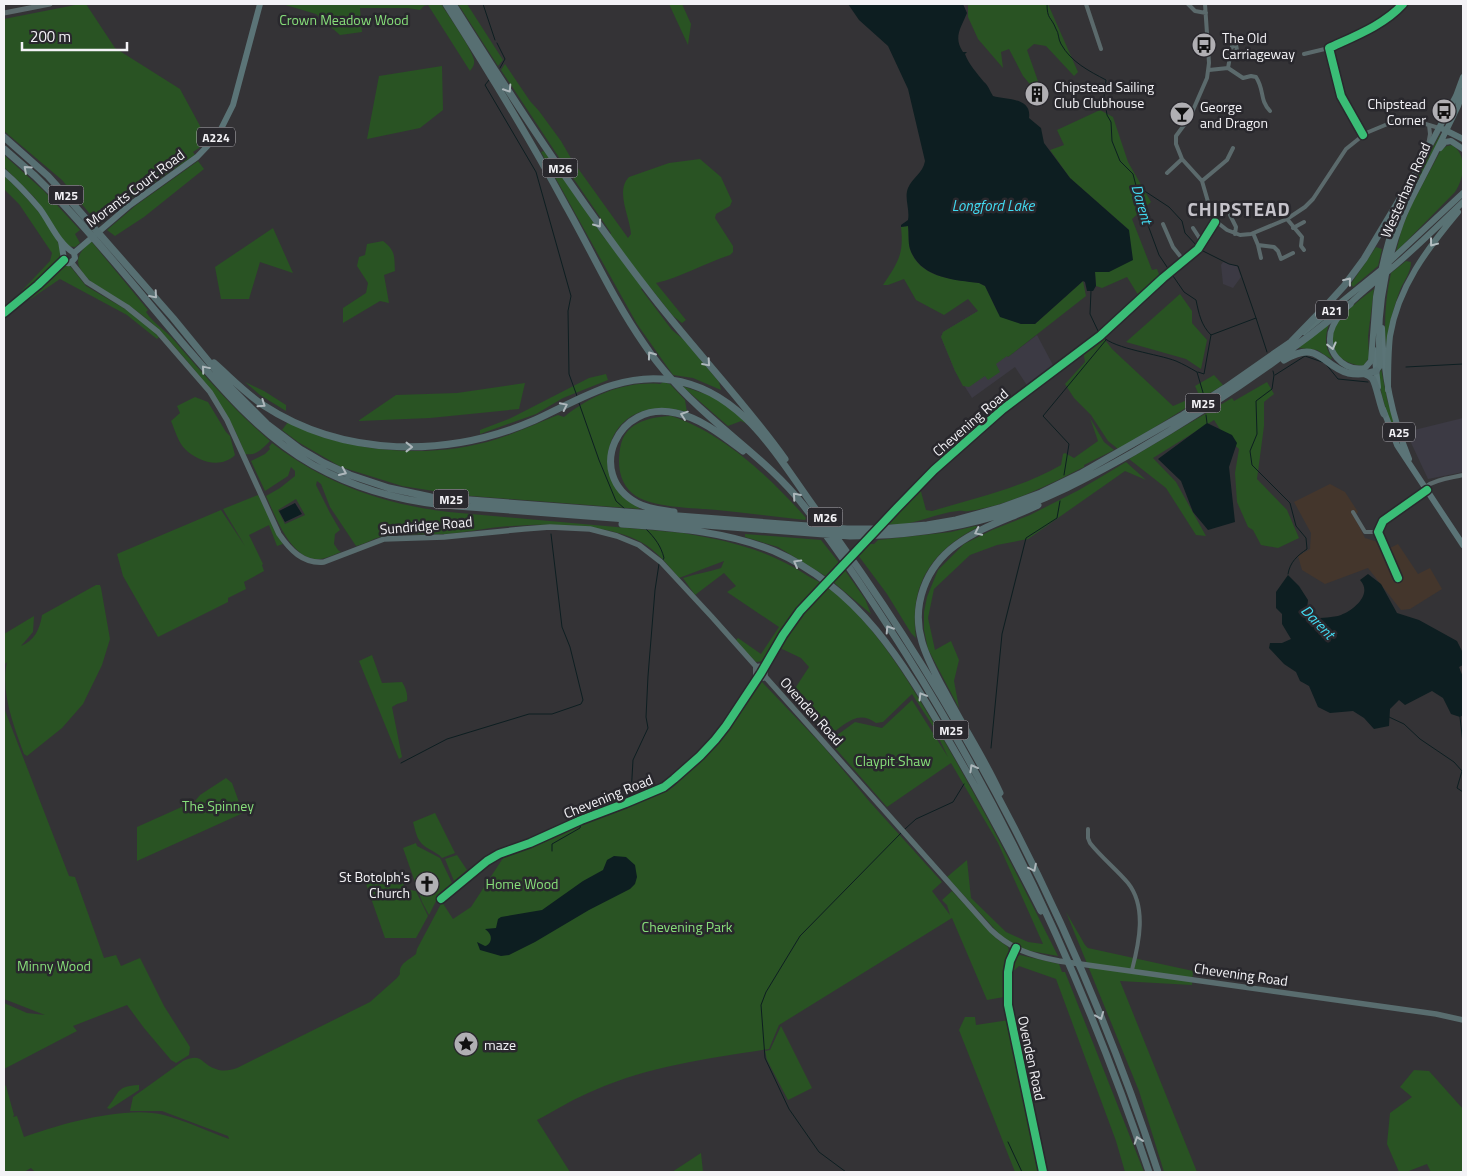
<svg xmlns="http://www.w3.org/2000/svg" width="1467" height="1176" font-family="'Titillium Web',sans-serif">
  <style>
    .built { fill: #3c3a44 }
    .industrial { fill: #44362c }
    .green { fill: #295323; fill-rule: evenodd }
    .water { fill: #0d1e21 }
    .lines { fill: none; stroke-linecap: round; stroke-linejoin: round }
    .stream { stroke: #0d1e21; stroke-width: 1 }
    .minor { stroke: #5b6a6c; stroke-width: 4 }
    .tertiary { stroke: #5b6a6c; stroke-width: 5 }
    .secondary { stroke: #596d6f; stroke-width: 5.5 }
    .primary { stroke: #5b7477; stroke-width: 6 }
    .trunk { stroke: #597274; stroke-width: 6 }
    .motorway { stroke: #576f72; stroke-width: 7 }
    .cycleway-casing { stroke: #29282d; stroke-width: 11 }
    .cycleway { stroke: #3abd76; stroke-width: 8 }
    .oneway { stroke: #adb7bb }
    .oneway2 { stroke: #b5bfc2 }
    .labels { text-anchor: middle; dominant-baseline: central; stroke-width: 5; stroke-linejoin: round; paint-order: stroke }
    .shield { fill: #29282d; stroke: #b6b5ba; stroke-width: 1 }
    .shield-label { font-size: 12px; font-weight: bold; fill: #f3f2f6 }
    .park-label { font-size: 14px; fill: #87df7a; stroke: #29282d }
    .poi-label { font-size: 14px; fill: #f3f2f6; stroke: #29282d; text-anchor: start }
    .street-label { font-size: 14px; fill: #f3f2f6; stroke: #29282d }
    .water-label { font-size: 15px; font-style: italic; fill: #42dbf2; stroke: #29282d }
    .district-label { font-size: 19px; font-weight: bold; letter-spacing: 1px; fill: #c5c3ca; stroke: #29282d }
  </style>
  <rect width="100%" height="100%" fill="#343336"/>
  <path class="built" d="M1223,262L1237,266L1241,277L1233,288L1223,284L1221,265Z
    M978,311L1008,357L1037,335L1054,367L1028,387L1015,367L972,398L955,371L941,337L943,332Z
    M1463,418V472L1428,479L1406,432Z"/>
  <path class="industrial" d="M1330,484L1345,492L1358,512L1354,516L1365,538L1375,541L1388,549L1398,544L1418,574L1430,568L1442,589L1410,609L1401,610L1368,568L1325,584L1302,570L1298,556L1310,549L1311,533L1294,502Z"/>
  <path class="green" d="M80,4H86L115,48L180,89L206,137L199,148L193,152L195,155L127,201L99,225L62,180L4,131V19Z
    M282,4H441C448,15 472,49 474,60C475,65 472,68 470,71L428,5L424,6L420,10L408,8H360L362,32L340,35L316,14Z
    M458,4H467L503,60L498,66Z
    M669,4H682L691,24L688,45Z
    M968,4H1048L1078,72L1074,76L1046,46L1034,44L1027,50L1039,84L1034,89L1023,76L1009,49L1001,52L1003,68L978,39L968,17Z
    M505,64L530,101L539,111L561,141L572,160L628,238L631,234C630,217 615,191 629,177L669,163L700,159L721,177L732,201L730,206L716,214L715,218L733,246V252L730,255C705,263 682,277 656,283L686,320L682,323L673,316L649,286L641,289L672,330L684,340L719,382L721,390L693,378L673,375L637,324L541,152L544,151L547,155L605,239L611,233L560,159L501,70Z
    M442,66L443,110L420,128L367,139L379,76Z
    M1100,110L1113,117L1128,162L1151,202L1132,219L1152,270L1157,269L1160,277L1140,298L1127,277L1102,288L1096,286L1095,272L1129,230L1070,178L1050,150L1064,145L1057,130Z
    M1440,135H1441L1391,247C1400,206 1419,171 1440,135Z
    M1452,145C1467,154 1465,177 1455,192L1396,252L1402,228L1411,206L1441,150L1447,146Z
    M4,155L44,191L80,230L75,234L80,243L75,247L67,246L35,198L4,167Z
    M198,161L204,169L144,217L115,236L107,230L135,206Z
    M4,176C21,191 57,228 60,250C61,256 58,260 56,265L12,304L14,299L50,261L52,253L19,204L4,189Z
    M908,226C909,233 908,242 910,249C920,279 954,279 979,283L985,286L998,313L1021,324H1035L1083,281L1086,296L1008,357L1007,356L996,364L1000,372L988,380L985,376L969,387L963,386L955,371L941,337L943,332L978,311L968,299L944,315L916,300L904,279L888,285H883C898,262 904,255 901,227Z
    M273,228L293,273L260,262L249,299H221L215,267Z
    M91,241L148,310L146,312C153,323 165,330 173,339C204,375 234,410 270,441C262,449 256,456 245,454C231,415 207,384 180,353C168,339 156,326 142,315C126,302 90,287 81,270C73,258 83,249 91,241Z
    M383,241C396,251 394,256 395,271L384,275L389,303L380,301L343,323V308L366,293L368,283L357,266L359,257L365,255L367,244Z
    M1376,247L1382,249L1378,266L1353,287L1351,284Z
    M1406,261L1411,262C1411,272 1404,281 1400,290C1393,310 1387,330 1386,351C1384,325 1385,299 1391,273Z
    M64,266H70L86,286L137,316L159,337L157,339L127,315L60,279L32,298L15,307Z
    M1374,289L1368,336L1369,358L1363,366C1341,364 1326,350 1335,327C1340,315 1364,296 1374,289Z
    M1180,294L1192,311V323L1207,340L1201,369L1186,359L1126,342Z
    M1329,324C1325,336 1324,347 1332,358L1331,359L1317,350L1299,348V347Z
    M1102,336L1112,349L1173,406L1199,395L1195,386L1214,375L1223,385L1155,427L1118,449L1108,441L1091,415L1074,398L1065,384L1085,362L1083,351Z
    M1381,368L1387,399L1401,444C1393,435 1378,388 1379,376C1379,375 1381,370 1381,368Z
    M606,374L608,380L563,398L536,414L480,434V430L511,418L589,378Z
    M245,382L264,391L286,405V411L260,395Z
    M663,382L670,384L685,400L687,412C652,401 613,413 608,455L621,494L640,509L459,495L402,486L341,467L298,442L282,430L288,422C298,427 309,432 319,436C376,454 440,457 497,439C518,432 538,423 558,415L564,417C591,395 626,381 660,384Z
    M1267,382L1274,394L1264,402V426L1257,479L1287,510L1299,538L1278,548L1261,545L1253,530L1248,527L1237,502L1235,473L1239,449L1223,434L1214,420L1153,458L1176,482L1206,536L1196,535L1166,488L1129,459L1232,398L1234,401Z
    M525,383L519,409L430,418L358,421L396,395L457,393Z
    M682,386L717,398L748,424L741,421L728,426Z
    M195,397L208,402L226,432L230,436L235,455C221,469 198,462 185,449C178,442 175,430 171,421L180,413L177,406Z
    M671,416C722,432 771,478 806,518L805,520C776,517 747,513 717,510C696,508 648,508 632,493C618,481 617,461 621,444C627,421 652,417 671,416Z
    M1090,418L1104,442L1114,450L1084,465V467C1048,485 1010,505 969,511C965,512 961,510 958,511C934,513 911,528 886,524L920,488L926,510L932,511C976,498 1021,488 1061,465L1063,454L1065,453L1074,458L1098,441Z
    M272,443C326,484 382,504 449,512L683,533C730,541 768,550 808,576C813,579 817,580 822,584L796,612L764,661L756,662L735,641L738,638L761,654L779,627L727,592L736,586L724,573L695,595L683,578C696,574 708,572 721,568L724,561L679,578C668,565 657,551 641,542C606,522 538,523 499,527C481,529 463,533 446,534C425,535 405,533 385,536C375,537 366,544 356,546L330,507L321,484L317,481L316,485L330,513L340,530L335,534L334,544L338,550L341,552C333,555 324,560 315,559C290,557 275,515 266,496L280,488L295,476V471L291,467L288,476L265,491L251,461L265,454L270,449L269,447ZM296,499L305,515L285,524L278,510Z
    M1126,462L1146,480L1125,471L1028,539L997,545L970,555L934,589L928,618L935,650L951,641L959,660L954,681L959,708L928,649L924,630V612L927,597L938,570L964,544L992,530L1030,515L1079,490Z
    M258,495L283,544L277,546L269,525L249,535L263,564L262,565L264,571L244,582L246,589L228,598V602L158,637L123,576L117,554L221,510L245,546L223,509Z
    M975,526L978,527C931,551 909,585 916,638L911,633L887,594L858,555L868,544H874L878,540L951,532Z
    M745,534L821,540L840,564L827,577L778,547L745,537Z
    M844,569L865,599L871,614L832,581Z
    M96,585H100L101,588L110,639L102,665L83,704L62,728L27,756L24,754C14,727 0,691 7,662L4,665V634L34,616L33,632L21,646C34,641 40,629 42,615Z
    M826,586C876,624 907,679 939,732C982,805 1020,880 1058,956L1025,950L1001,936L947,877L967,860L971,898L1006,932L1028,942L1043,944L998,843L951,763L887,807L829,741L855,722L882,728L912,700L948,757L934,728L912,694L883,722L876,723C856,708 844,727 827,736L805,713L806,703L809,701L794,690L809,667L801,658L780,648C792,626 809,605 826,586Z
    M372,655L382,683L402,682C406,688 408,695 407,701L397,704L392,707L402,757L399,759L359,661Z
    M762,682L823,746L869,801L942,882L932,891L950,915L947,905L942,900L952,891L997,939L1008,947L1010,956L1003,981L1004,997L987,1000L952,918L779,1025L769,1049C710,1058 650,1066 595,1090C575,1098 556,1110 537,1120L570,1172H35L31,1168L24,1172H4V1084L6,1086L14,1115L13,1117L17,1116L24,1137C60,1124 126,1105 164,1115C186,1121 207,1131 229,1139L228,1136L162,1111H130L133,1097L183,1061C203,1052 200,1064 216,1069C223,1072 231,1070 237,1068L370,1002L397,978L400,974C398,964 409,960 416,954L417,949L442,902L453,919L471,907L507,852L547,838L673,787L719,741Z
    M4,708L69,876L75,877L104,958L116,955L121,966L140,958L164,1006L190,1047L189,1055L176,1063L171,1060L144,1028L127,1005L73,1026L77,1031L4,1069V1003L27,1013L45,1015L4,999Z
    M226,778L232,783L243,813L137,861V827L195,801L200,795Z
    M435,813L455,853L442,858C439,854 434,852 429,849C417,843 416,833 413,822Z
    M416,843L417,846L440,858L453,885L439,895L429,915L422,902L403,848Z
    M457,855L467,870L454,881L445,859Z
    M400,872L405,889L416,891L428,916L416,938H385L366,884Z
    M1066,912L1085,945L1088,948L1193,971L1192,985L1120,981L1197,1172H1164L1139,1091Z
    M1020,955L1059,964L1062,972H1065L1144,1172H1125L1116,1141L1056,979L1019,966L1010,974L1013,958Z
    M965,1017H975L976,1025L1009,1020L1041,1172H1015L959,1030Z
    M781,1026L812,1088L788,1100L767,1060L765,1051L770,1050Z
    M1414,1070L1429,1071L1463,1109V1172H1431L1427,1164L1406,1172H1399L1387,1144L1390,1113L1412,1097L1400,1087Z
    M139,1085V1090L110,1109L107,1108C120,1093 115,1086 139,1085Z
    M701,1153L703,1172H672Z"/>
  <path class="water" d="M848,4H963L967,13C961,28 953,37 963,52H967L965,54C969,65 977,73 984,82C988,85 990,91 993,96C1006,100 1032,97 1029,118L1041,128L1044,143L1070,178L1129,230L1133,260L1109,272H1095L1096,286L1093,291H1087L1085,282L1083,281L1035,324H1021L1000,317L985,286L979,283C954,280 920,278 910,249C908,242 909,233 908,226L901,227V225L908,220C910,209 904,198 908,188C912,178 923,173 925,161L908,89L888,46L859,20Z
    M1207,423L1232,435L1237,443L1229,467L1235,522L1208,530L1193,512L1181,481L1158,459Z
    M295,503L302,514L285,522L279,511Z
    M1368,574L1381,584L1397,613L1419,620L1457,641L1463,653V665L1459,667L1463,677V715L1460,717L1451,714L1443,698L1432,691L1405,705L1399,700L1390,709L1389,726L1374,729L1364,718L1353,711L1330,713L1318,707L1309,686L1300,681L1296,672L1284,664L1269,648L1270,643H1282L1291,639L1282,624V614L1276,608V592L1288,575L1299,586L1308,600L1307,609L1313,619C1322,617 1333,618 1341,615C1354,610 1373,594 1360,580Z
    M614,856L626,857L635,865L637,877L635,884L630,889L589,910L535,942L509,955L501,956L480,950L477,942L485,946C490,945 493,938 489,933C488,931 486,930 485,929L496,928L498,919L501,917L542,910L583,881L603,870L607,860Z"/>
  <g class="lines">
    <path class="stream" d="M483,4L495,40
      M1047,4C1047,20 1051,16 1056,29C1059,33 1058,39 1061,44C1071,62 1089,71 1106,80L1104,96L1107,115L1111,122L1112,141L1120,161L1133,174L1142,209L1159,255L1169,270
      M497,43L505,59L500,68
      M489,80L485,85L536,172L571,296L568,311L569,374L577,396
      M1137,186L1169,207L1182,221L1185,233L1198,247
      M1201,250L1229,264L1238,266L1256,318
      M1171,273L1184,292L1196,300C1199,314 1201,325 1211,335L1256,318L1267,352
      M1091,291L1090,314L1099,333
      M1103,337C1115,349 1158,354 1176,361C1183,364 1190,368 1197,372L1204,396
      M1406,367L1463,364
      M1273,371L1274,375L1272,389L1256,401L1257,434L1250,451L1252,465L1290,503L1296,526L1306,538L1307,549C1297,556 1290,562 1288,574
      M1198,372L1204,374L1211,335
      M1275,375L1305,356L1325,363L1338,379L1368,382
      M579,403L599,460L616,501L625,509
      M1206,415L1207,423
      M1064,475L1069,444L1043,416L1106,340
      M646,529C655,538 661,546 664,558L662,561
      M1389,717L1404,724L1420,739L1454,762L1462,771L1457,788L1463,792
      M1460,717L1463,744
      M991,748L1002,634L1026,538L1057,518L1060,501
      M401,763L447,739L529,714H552L581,704L583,700L570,647L562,627L551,534
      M581,819V815L631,795L633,760L648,728L646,717L648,676L655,590L659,564
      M905,829L916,819L953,802L964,784
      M552,851V844L580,828L581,823
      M1008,1142L1022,1172
      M846,1172L819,1152L789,1109L765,1058L761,1005L766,992L800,936L902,832"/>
    <path class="minor" d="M1086,4L1101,49
      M1188,4L1195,11L1206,13
      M1205,4L1209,63L1207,78L1190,117L1176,136V144L1182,159L1202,181L1213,219L1227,230L1240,235L1251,234L1287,219L1305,207L1313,199L1346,149L1366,133L1390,123L1409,119L1439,128
      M1304,54L1329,48
      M1228,68L1232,46L1236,45L1237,50L1230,55
      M1209,70L1228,68L1243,78L1251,76L1256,77C1265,91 1259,99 1270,111
      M1363,135L1341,96L1329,48C1355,36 1384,25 1403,4
      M1428,145L1430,134L1429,125
      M1167,173L1182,159
      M1202,181L1227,160L1233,148
      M1230,215L1236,227L1235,234
      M1287,219L1302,237L1301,246L1304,250
      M1163,224L1173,247L1184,261
      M1193,228L1202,242
      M1293,228L1304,222
      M1253,233L1258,245L1274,247L1278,251L1281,259L1293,253
      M1258,245L1261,258
      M1425,487C1436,479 1451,478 1463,475
      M1353,512L1365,532H1378
      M878,528L934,470L1003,409L1100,336L1163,278L1198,249L1215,222
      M850,557L869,537
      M1398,578L1378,532L1383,521L1427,490
      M765,665L766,678L755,681V666Z
      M1088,829V838L1090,843C1101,857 1116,869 1128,883C1147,907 1139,943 1132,970
      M441,899L487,861L499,854L530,843L581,820L626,803L664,787L674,779L715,740L761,673L791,623L845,562
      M1016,948L1010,961L1008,972V1005L1043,1172"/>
    <path class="tertiary" d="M4,13L50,4
      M4,313L38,285L64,260"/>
    <path class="secondary" d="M71,262L87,282L127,307L158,332L210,392L227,420L279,534C290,550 303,564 324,562L384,539L444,537L524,529L550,527L590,529L617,536L639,545L661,562L712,617L991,930C1011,949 1032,956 1059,961L1436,1014L1463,1020"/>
    <path class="primary" d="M4,172C17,183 29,196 40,209C51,224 58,243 74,253
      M61,242C63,249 63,274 75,258L74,253
      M74,253L130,205L197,157L218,135L233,105L260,4
      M1382,328C1383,373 1392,417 1409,459
      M1374,350L1378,387
      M1383,409L1397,445L1463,545"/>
    <path class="trunk" d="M1443,129L1463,139
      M1440,148L1445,142L1451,141L1463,149
      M1411,181L1456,96L1463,77
      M1405,195C1391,227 1382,262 1376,297L1371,361L1365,368C1354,370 1344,366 1337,358C1329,349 1328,336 1333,326C1344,303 1380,279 1399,262C1421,243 1442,222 1463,202
      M1389,262L1463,193
      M1304,332L1382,269
      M1376,371L1380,366C1376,318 1384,269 1401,223C1407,206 1416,191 1424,175C1436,152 1447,129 1458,106L1463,92
      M1388,390C1388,372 1388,354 1390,336C1398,287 1427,249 1458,212"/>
    <path class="motorway" d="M446,4C488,70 529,137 566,206C592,252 614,301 644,344C662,371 684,394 709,416C741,445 777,471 804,506C841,553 874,604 906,654C1008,816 1088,991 1149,1172
      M453,4C514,101 577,198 647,289C691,347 743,400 785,459
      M4,137L48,176L67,197L173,318L227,384L267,424L300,449L324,463L350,475L389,488L431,497L847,529H880L927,525L956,520L1000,508L1041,493L1080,474L1183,415L1225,388L1291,342L1324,308L1344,286L1364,259L1413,177
      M4,149L35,176L62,203C105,249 145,299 186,347C224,391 262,436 313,465C354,488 397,500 443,505L850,536C900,536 949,530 996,516C1045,501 1090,477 1134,452C1210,408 1282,359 1350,304
      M1284,360C1319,339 1321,365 1348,373C1358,375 1367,374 1376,371
      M214,363C230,377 245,393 263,405C344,458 448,458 535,420C579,400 620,372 671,380C743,390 778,458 817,511C965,710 1081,936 1158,1172
      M1365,374C1368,375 1370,376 1372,378C1376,382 1380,406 1384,414
      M674,512C662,510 648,509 637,503C584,474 618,399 676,413C701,418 723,436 743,451
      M622,524C674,528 725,531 774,551C863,590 906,668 953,748C984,801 1013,856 1041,911
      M1000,793C986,762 967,733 951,703C941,684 928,663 922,642C911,605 926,567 956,545C980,527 1011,518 1038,505"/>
    <defs>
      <path id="cycleway" d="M1363,135L1341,96L1329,48C1355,36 1384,25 1403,4
        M4,313L38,285L64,260
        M1398,578L1378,532L1383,521L1427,490
        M441,899L487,861L499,854L530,843L581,820L626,803L664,787L674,779L700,756L715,740L726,726L761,673L783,635L800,611L897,508L934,470L1003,409L1100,336L1163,278L1198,249L1215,222
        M1016,948L1010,961L1008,972V1005L1043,1172"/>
    </defs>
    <use href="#cycleway" class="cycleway-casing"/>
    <use href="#cycleway" class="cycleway"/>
  </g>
  <defs><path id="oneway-chevron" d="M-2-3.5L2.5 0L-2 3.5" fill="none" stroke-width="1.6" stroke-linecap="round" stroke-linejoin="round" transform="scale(1.25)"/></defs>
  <g class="oneway">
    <use href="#oneway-chevron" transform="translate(508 89) rotate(57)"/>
    <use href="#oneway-chevron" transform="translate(27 169) rotate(-138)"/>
    <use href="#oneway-chevron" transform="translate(598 224) rotate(55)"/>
    <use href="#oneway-chevron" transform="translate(1348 281) rotate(-52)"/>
    <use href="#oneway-chevron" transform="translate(154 295) rotate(49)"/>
    <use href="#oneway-chevron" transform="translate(651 355) rotate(-126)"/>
    <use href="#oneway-chevron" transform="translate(707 363) rotate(49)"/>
    <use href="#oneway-chevron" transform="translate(205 369) rotate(-130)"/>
    <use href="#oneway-chevron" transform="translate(262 404) rotate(34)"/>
    <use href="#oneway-chevron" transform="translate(564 406) rotate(-26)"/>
    <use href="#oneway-chevron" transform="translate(684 415) rotate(-161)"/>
    <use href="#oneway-chevron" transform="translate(409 447)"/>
    <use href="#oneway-chevron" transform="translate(343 472) rotate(24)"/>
    <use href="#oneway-chevron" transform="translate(796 496) rotate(-131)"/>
    <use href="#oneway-chevron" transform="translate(978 532) rotate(154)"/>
    <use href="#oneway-chevron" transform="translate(797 563) rotate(-151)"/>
    <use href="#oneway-chevron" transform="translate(889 629) rotate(-123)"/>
    <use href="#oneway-chevron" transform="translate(922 696) rotate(-121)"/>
    <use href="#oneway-chevron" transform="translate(973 768) rotate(-119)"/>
    <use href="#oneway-chevron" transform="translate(1033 868) rotate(64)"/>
    <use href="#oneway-chevron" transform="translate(1100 1016) rotate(68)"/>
    <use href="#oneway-chevron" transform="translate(1138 1140) rotate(-109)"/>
  </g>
  <g class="oneway2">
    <use href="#oneway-chevron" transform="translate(1433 243) rotate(127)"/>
    <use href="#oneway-chevron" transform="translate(1332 346) rotate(76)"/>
  </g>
  <defs>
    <symbol id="bus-disc" viewBox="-11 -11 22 22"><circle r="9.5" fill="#b0afb3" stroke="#29282d"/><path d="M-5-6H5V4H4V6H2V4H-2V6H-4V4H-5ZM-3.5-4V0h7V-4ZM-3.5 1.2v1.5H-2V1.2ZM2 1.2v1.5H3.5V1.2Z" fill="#111"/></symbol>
    <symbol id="building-disc" viewBox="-11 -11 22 22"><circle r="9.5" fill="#b0afb3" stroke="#29282d"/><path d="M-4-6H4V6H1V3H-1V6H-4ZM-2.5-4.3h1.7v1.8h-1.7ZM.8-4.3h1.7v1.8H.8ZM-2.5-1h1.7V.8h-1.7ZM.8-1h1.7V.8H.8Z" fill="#111"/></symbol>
    <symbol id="bar-disc" viewBox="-11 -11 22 22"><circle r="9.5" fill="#b0afb3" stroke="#29282d"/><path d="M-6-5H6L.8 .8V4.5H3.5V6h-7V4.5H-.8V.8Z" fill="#111"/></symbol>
    <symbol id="church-disc" viewBox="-11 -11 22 22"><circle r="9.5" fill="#b0afb3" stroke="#29282d"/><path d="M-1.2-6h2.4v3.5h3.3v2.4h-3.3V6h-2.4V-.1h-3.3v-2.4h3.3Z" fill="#111"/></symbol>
    <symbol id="sight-disc" viewBox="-11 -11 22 22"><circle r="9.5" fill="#b0afb3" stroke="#29282d"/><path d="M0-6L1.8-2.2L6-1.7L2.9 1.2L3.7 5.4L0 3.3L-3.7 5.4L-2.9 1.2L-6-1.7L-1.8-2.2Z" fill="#111"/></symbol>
  </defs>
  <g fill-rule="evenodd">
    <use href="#bus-disc" x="1190" y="31" width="28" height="28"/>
    <use href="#building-disc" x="1023" y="80" width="28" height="28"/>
    <use href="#bus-disc" x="1430" y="97" width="28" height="28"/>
    <use href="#bar-disc" x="1168" y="100" width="28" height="28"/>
    <use href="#church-disc" x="413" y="870" width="28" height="28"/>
    <use href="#sight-disc" x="452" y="1030" width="28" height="28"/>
  </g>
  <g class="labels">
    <g class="shield">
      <rect x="197" y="127.5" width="38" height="19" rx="4"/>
      <rect x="542.5" y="158.5" width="35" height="19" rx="4"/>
      <rect x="48.5" y="185.5" width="35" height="19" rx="4"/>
      <rect x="1316" y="300.5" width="32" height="19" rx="4"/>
      <rect x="1185.5" y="393.5" width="35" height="19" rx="4"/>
      <rect x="1383" y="422.5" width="32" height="19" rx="4"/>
      <rect x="433.5" y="489.5" width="35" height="19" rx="4"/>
      <rect x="807.5" y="507.5" width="35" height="19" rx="4"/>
      <rect x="933.5" y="720.5" width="35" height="19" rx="4"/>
    </g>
    <g class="shield-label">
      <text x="216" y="137">A224</text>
      <text x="560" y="168">M26</text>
      <text x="66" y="195">M25</text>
      <text x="1332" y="310">A21</text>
      <text x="1203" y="403">M25</text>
      <text x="1399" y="432">A25</text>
      <text x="451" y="499">M25</text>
      <text x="825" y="517">M26</text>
      <text x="951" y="730">M25</text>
    </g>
    <g class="park-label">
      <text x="344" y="19">Crown Meadow Wood</text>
      <text x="893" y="760">Claypit Shaw</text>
      <text x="218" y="805">The Spinney</text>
      <text x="522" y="883">Home Wood</text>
      <text x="687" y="926">Chevening Park</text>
      <text x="54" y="965">Minny Wood</text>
    </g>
    <g class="poi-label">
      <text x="1222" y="37">The Old<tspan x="1222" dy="16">Carriageway</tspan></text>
      <text x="1054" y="86">Chipstead Sailing<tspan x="1054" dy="16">Club Clubhouse</tspan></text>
      <text x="1426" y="103" text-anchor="end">Chipstead<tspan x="1426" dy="16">Corner</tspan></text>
      <text x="1200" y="106">George<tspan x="1200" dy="16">and Dragon</tspan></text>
      <text x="410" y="876" text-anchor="end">St Botolph's<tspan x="410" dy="16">Church</tspan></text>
      <text x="484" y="1044">maze</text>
    </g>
    <g class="street-label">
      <text transform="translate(135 188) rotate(-37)">Morants Court Road</text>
      <text transform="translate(1405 190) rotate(-66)">Westerham Road</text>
      <text transform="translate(970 422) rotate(-41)">Chevening Road</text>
      <text transform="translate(426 525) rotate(-5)">Sundridge Road</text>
      <text transform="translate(812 711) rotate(48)">Ovenden Road</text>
      <text transform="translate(608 796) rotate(-22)">Chevening Road</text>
      <text transform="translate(1241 974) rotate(8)">Chevening Road</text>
      <text transform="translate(1032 1058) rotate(78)">Ovenden Road</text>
    </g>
    <g class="water-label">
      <text transform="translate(1142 204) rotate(74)">Darent</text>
      <text x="993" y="205">Longford Lake</text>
      <text transform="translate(1318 622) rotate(46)">Darent</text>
    </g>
    <g class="district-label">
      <text x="1239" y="208">CHIPSTEAD</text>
    </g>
  </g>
  <rect width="1467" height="1176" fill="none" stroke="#f3f2f6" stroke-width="10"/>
  <path d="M22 42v8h105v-8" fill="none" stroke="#f3f2f6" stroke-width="2.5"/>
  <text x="30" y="42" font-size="15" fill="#f3f2f6" stroke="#29282d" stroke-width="4" paint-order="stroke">200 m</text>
</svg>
